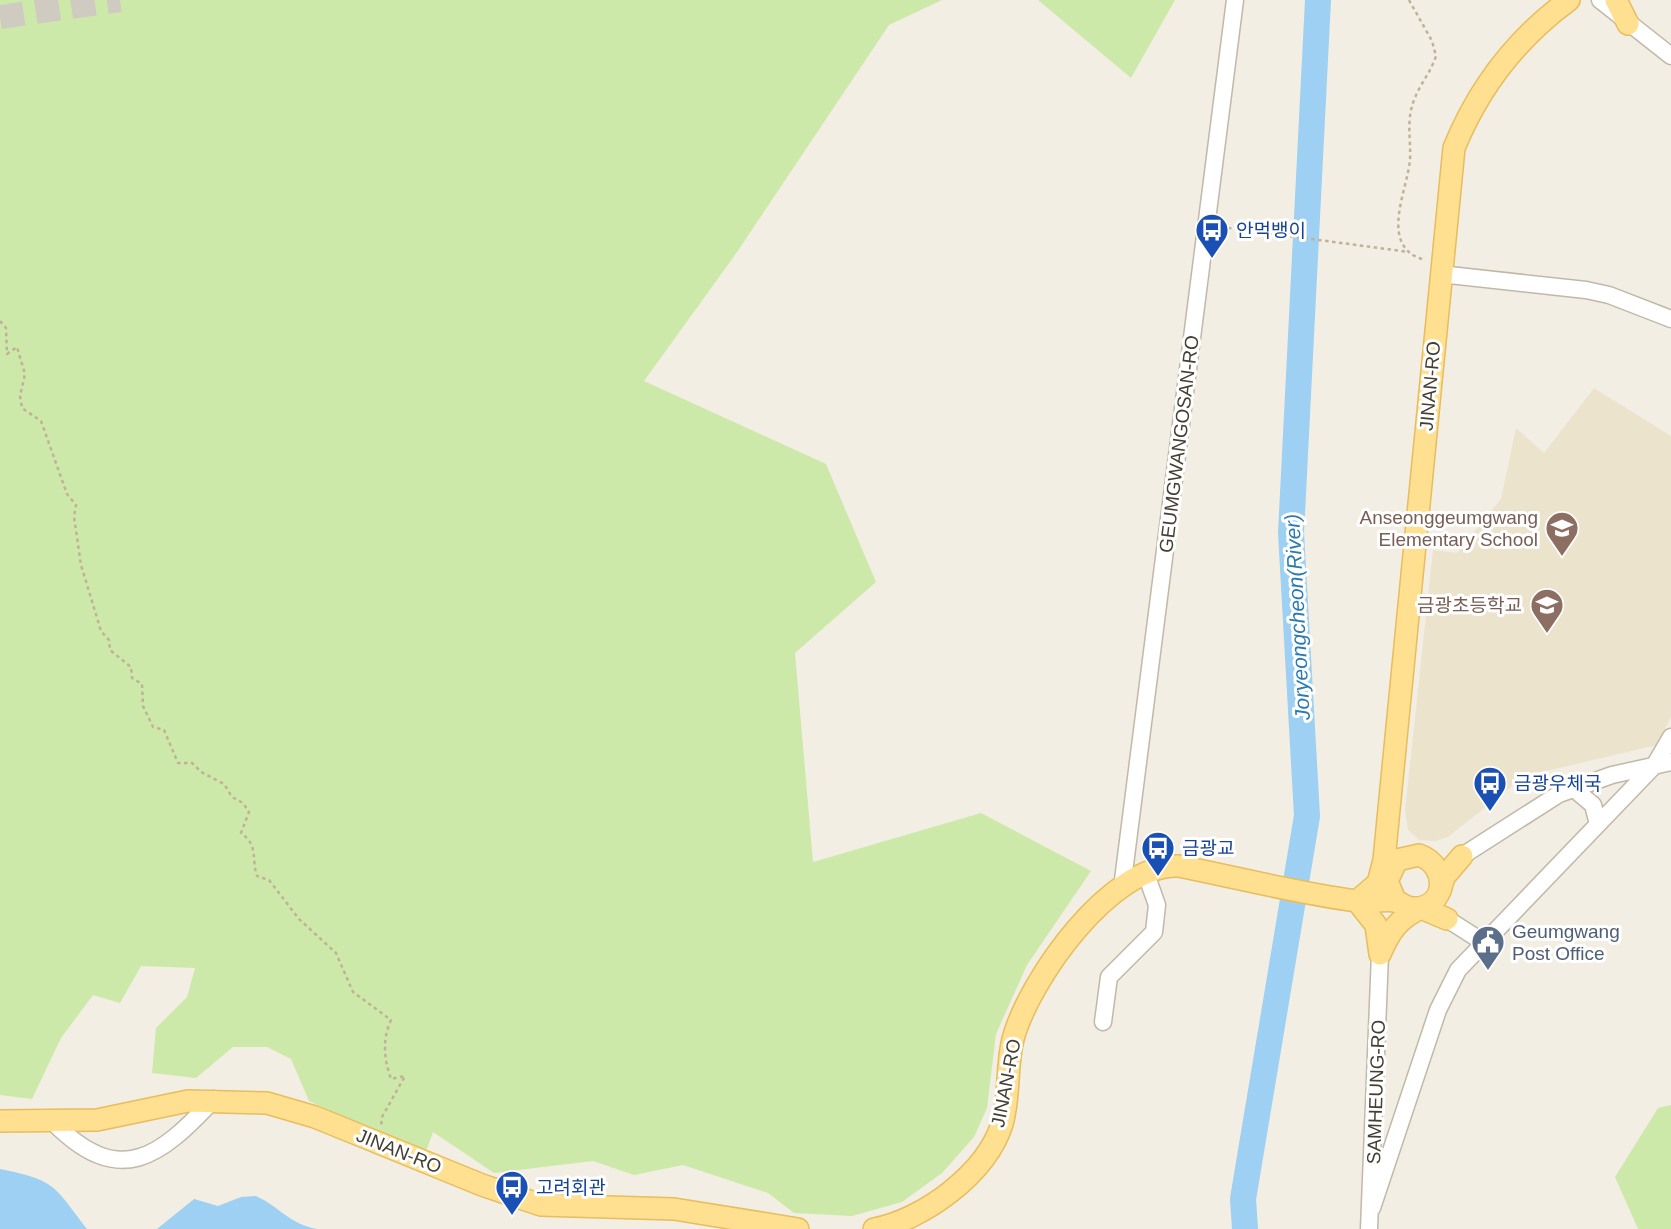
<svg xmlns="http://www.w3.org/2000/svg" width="1671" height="1229" font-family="Helvetica,'Noto Sans KR',sans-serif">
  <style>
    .education { fill: #ece3cd }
    .green { fill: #cde9aa }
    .water { fill: #9dd0f2 }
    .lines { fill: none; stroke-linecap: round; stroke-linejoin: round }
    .river { stroke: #9dd0f2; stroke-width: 26 }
    .highway-tunnel { stroke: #cfcbc0; stroke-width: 24; stroke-dasharray: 24 12; stroke-linecap: butt }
    .minor-casing { stroke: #c1b8a9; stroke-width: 19 }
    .major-casing { stroke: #e7bd5d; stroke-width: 24 }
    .path { stroke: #c0b197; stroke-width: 2.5; stroke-dasharray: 3.5 3.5; stroke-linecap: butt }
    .minor { stroke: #fff; stroke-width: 16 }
    .major { stroke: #ffdf90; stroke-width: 21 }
    .labels { text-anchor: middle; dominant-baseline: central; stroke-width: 6; stroke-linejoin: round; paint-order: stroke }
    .transit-label { font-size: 19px; fill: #164399; stroke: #fff; text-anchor: start }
    .street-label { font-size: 19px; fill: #443e33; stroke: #fff }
    .education-label { font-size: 19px; fill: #785e54; stroke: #fff; text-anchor: end }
    .service-label { font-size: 19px; fill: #4e5e75; stroke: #fff; text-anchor: start }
    .water-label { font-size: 21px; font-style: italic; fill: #2a7ab3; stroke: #fff }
  </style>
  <rect width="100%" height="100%" fill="#f2eee3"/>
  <path class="education" d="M1594,388L1671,436V717L1657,745L1525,776L1448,837L1435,841L1419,840L1408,830L1405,811L1433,550L1457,553L1501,499L1516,428L1544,453Z"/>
  <path class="green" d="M0,0H942L889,25L735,255L644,381L826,464L876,582L795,653L813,862L981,813L1091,871L1027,965L996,1034L987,1108L974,1137L942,1173L902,1202L852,1216L794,1213L768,1193L683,1165L634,1175L593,1161L494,1173L433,1132L425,1154L309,1101L291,1059L267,1047H233L196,1078L152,1073L156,1028L187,997L195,968L141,966L120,1003L93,995L61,1038L32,1099L0,1095Z
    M1038,0H1175L1131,78Z
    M1671,1105V1229H1638L1615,1177L1658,1108Z"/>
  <path class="water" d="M0,1169C56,1180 54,1186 87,1229H0Z
    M256,1196C280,1207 289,1224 317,1229H157L194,1199L218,1206L241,1197Z"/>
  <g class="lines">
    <path class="river" d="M1245,1229L1243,1199L1307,816L1291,533L1318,0"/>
    <path class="highway-tunnel" d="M0,17L120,0"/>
    <defs>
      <path id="minor" d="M1600,0L1671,56
        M1440,274L1586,290L1609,295L1671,319
        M1573,788L1593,805L1598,824
        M1462,856L1559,794L1612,775L1671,762
        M1122,888L1235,0
        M1447,919L1483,942
        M1103,1022L1109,977L1154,932L1157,905L1146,874
        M54,1123C120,1189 160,1157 214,1099
        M1372,1208L1438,1010L1458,970L1654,766L1671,737
        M1369,1229L1380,954"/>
      <path id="major" d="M1616,0L1628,24
        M1440,891L1444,877L1462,856
        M1357,901L1378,883L1384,860L1454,148C1478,89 1517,38 1569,0
        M1357,901L1376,925L1380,954
        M1380,954C1390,931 1398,919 1421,908L1447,919
        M0,1121L97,1120L188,1101L267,1103L315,1117L482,1185L541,1205L674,1209L798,1229
        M874,1229C923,1220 986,1174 1002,1124C1010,1097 1006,1067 1013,1039C1029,980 1111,863 1179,866C1238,878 1297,893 1357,901C1369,903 1385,899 1394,901C1401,902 1405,908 1413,908C1447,909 1450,866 1419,855L1397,860L1387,881L1395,900"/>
    </defs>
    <use href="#minor" class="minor-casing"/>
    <use href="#major" class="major-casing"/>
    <path class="path" d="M1409,0L1432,41L1436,56C1431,72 1420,84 1414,100C1406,121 1411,138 1410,159C1408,190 1377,247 1425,260
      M1221,227L1409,252
      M0,321L6,328L7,354L17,347L25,374L20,396L22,408L41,421L67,494L76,505L74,517L81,565L101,631L109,640L110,650L131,667L132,678L142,684L143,706L153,727L164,730L178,763H192L201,772L224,784L232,797L243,803L249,812L241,833C259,846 251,858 257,876L269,880L299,919L336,953L353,992L391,1020C382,1040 384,1059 391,1079L405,1076L382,1117L381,1126"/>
    <use href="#minor" class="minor"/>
    <use href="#major" class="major"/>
  </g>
  <defs>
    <symbol id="bus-pin" viewBox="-11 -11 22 30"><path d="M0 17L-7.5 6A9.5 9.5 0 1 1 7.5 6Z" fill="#1a4fb4" stroke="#fff"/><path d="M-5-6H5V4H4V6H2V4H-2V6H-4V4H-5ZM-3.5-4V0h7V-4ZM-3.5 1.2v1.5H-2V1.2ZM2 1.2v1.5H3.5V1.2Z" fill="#fff"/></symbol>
    <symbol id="school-pin" viewBox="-11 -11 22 30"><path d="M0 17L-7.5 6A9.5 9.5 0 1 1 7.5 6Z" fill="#8d6e63" stroke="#fff"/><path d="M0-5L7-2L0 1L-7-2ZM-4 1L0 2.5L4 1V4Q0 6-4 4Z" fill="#fff"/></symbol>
    <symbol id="civic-pin" viewBox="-11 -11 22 30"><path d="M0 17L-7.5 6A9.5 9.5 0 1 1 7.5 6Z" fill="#5c6f8a" stroke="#fff"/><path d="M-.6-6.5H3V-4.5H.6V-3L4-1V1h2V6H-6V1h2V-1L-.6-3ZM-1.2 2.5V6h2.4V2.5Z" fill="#fff"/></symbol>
  </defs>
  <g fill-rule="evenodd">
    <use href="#bus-pin" x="1193" y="211" width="38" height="52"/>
    <use href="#school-pin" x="1543" y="509" width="38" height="52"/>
    <use href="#school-pin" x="1528" y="586" width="38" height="52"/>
    <use href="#bus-pin" x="1471" y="764" width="38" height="52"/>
    <use href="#bus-pin" x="1139" y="829" width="38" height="52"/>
    <use href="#civic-pin" x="1469" y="923" width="38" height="52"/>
    <use href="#bus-pin" x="493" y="1168" width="38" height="52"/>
  </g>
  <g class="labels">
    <g class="transit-label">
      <text x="1236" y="230">안먹뱅이</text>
      <text x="1514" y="783">금광우체국</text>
      <text x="1182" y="848">금광교</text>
      <text x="536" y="1187">고려회관</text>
    </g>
    <g class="street-label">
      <text transform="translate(1430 386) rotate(-85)">JINAN-RO</text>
      <text transform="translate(1179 444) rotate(-83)">GEUMGWANGOSAN-RO</text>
      <text transform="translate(1006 1083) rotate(-79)">JINAN-RO</text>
      <text transform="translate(1376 1092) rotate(-88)">SAMHEUNG-RO</text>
      <text transform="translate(399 1151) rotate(22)">JINAN-RO</text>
    </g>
    <g class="education-label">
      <text x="1538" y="517">Anseonggeumgwang<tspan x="1538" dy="22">Elementary School</tspan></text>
      <text x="1522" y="605">금광초등학교</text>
    </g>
    <g class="service-label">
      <text x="1512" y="931">Geumgwang<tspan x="1512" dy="22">Post Office</tspan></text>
    </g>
    <g class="water-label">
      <text transform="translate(1297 617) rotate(-93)">Joryeongcheon(River)</text>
    </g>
  </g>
</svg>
